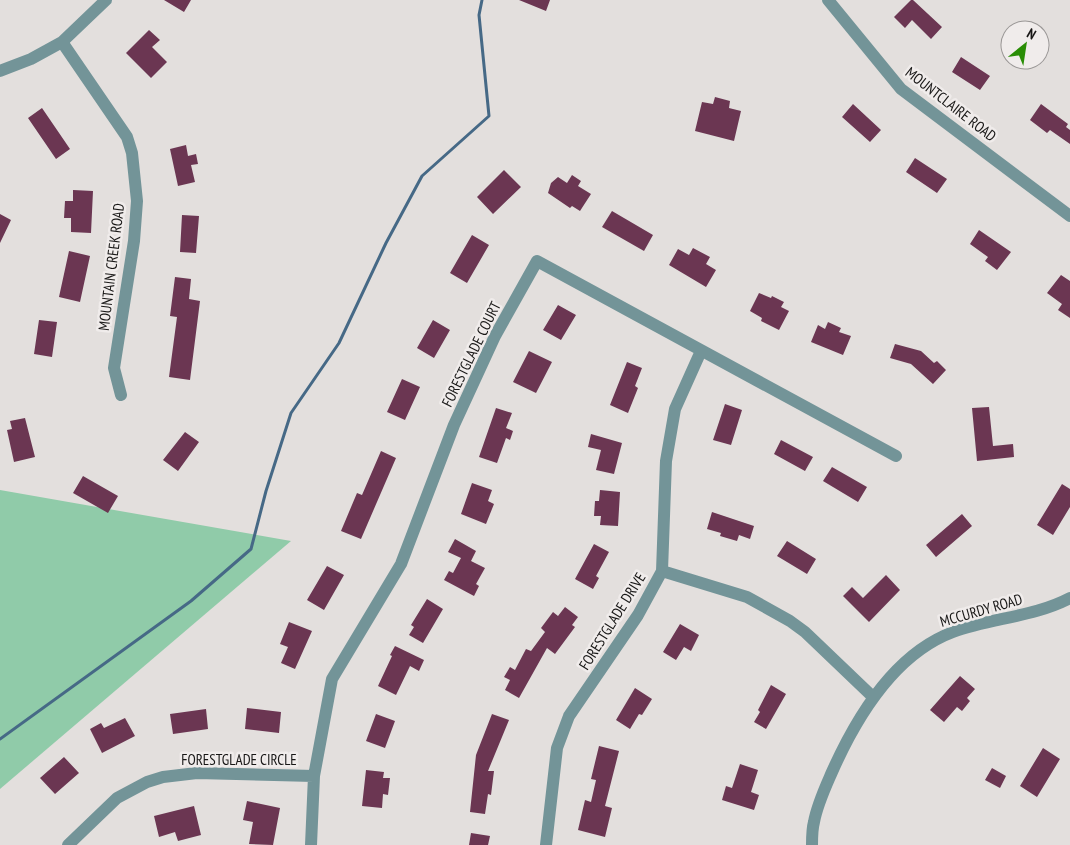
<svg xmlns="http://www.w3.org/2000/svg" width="1070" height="845" font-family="'PT Sans Narrow',sans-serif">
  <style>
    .green { fill: #90cba9 }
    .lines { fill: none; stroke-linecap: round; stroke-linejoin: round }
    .stream { stroke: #466986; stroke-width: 3 }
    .building { fill: #6b3652 }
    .minor { stroke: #739498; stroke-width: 12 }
    .labels { text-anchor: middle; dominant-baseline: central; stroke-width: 5; stroke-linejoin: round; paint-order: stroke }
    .street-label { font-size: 15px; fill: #181716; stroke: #f0eceb }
  </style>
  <rect width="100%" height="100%" fill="#e3dfdd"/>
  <path class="green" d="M0,490L291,541L0,789Z"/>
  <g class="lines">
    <path class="stream" d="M0,739L191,601L251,549L266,491L291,413L339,343L386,243L422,176L489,116L479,15L482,0"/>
  </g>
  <path class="building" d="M164,0H191L184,12Z
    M519,0H550L546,11Z
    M911,0H913L942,27L931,39L912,20L905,28L894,17Z
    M149,30L160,40L152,47L167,62L151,78L126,53Z
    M961,57L990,76L980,90L952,72Z
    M715,97L730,101L729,108L741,111L734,141L695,131L702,102L713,104Z
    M853,104L881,130L870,142L842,117Z
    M1041,104L1068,124L1066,127L1070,130V144L1050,130L1047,133L1030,120Z
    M42,108L70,149L56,159L28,118Z
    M186,145L188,156L196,154L198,164L191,165L195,182L178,186L170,149Z
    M915,158L947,179L937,193L906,172Z
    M504,170L521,187L493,214L477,197Z
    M572,175L581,181L578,186L591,194L580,211L572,206L570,208L548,193L551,183L558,177L567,183Z
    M73,190L93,191L91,233L71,232V218H64L65,201H73Z
    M612,211L653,235L644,251L602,227Z
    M0,214L11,220L0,243Z
    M182,215L199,216L196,253L180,252Z
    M979,230L1011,252L997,270L985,261L988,257L970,244Z
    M472,235L489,245L467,283L450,273Z
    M693,248L710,257L706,264L716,270L706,287L669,265L678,249L689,255Z
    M69,251L90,256L80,302L59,297Z
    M1061,275L1070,281V318L1058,310L1062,304L1047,293Z
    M175,277L191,279L189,299L200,301L190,380L169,377L177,317L170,316Z
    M759,293L771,298L772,296L784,302L781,307L789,311L779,330L761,321L762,318L750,311Z
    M558,305L576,315L561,340L543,330Z
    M39,320L57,322L52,357L34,354Z
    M433,320L450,330L434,358L417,348Z
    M828,322L841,328L839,332L851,336L843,355L811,342L818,325L825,329Z
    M895,344L921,351L934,363L937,361L946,370L933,384L911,364L890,358Z
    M529,351L552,362L536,393L513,382Z
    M627,362L642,368L635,386L638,388L628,413L610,405Z
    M402,379L420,387L405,420L387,412Z
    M725,404L742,410L731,445L713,440Z
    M989,407L993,446L1013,444L1014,457L977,461L972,408Z
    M496,408L512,413L506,428L513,431L510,440L506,438L497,463L479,457Z
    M25,418L35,457L14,462L7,430L12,429L10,421Z
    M185,432L199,442L178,471L163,460Z
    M591,434L622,443L614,474L596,470L601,450L588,447Z
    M781,440L813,457L805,471L774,454Z
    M381,451L396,458L361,539L341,531L357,493L362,495Z
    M832,467L867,487L858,502L823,481Z
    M83,476L118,496L108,513L73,493Z
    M472,483L492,490L488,501L494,504L486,524L461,514Z
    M1062,484L1070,489V507L1053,535L1037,525Z
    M600,490L620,492L618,526L600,525L601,516H594L595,501H599Z
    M712,512L754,526L750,539L739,535L737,541L720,536L721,533L707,529Z
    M962,514L972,526L936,557L926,545Z
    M455,539L476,551L471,561L485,568L476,584L479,586L474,596L444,580L449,571L453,573L461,558L448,552Z
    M787,541L816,559L807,574L777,556Z
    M594,544L609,552L596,576L599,578L593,589L575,579Z
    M327,566L344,575L324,610L307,600Z
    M886,575L900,590L869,622L843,596L852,587L863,598Z
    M427,599L443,609L423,643L409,635L414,627L411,625Z
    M565,607L578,617L572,625L575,627L555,654L547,648L519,698L505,690L510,680L504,677L510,667L515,670L526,649L531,651L545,632L541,628L553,612L558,616Z
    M289,622L312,631L295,669L281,663L288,647L280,644Z
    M680,624L699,635L691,651L684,647L676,660L663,652Z
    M395,646L424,660L419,671L410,666L396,695L378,686L392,656L390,655Z
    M960,676L975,689L967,698L970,701L962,711L957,707L944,722L930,710Z
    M771,685L786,694L766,729L754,722L760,712L758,710Z
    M635,688L652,699L642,715L639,714L630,729L616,720Z
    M247,708L281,712L279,733L245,729Z
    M206,709L208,729L173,734L170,714Z
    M376,714L395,721L385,748L366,741Z
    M492,714L509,720L488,771H494L491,795L488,794L485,814L470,812L476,755Z
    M125,718L135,736L102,753L90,729L101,723L104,728Z
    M599,746L619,751L605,806L612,808L605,837L578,830L585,800L591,802L596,780L591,779Z
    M1043,748L1060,759L1037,797L1020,786Z
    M64,757L79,773L55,794L40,778Z
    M740,764L758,770L751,792L759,795L754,810L722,800L726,786L732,788Z
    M992,768L1006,776L1000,788L985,780Z
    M366,770L384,772L383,778H390L388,795L383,794L382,808L362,806Z
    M247,801L280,808L273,845L249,844L253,822L243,820Z
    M194,806L201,835L178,841L175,832L159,837L154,816Z
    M471,833L490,836L488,845H469Z"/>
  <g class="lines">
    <path class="minor" d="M828,0L901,89L1070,216
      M62,42L127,137L132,153L137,201L134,241L114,368L121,395
      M0,71L31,59L62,42L106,0
      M662,571L747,597L790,621L805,632L873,697
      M68,845L117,798L147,782L163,777L197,773L314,776
      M311,845L314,776L332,679L401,564L454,425L495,336L537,261L896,456
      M546,845L557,748L569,716L638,615L662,571L666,461L675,409L701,351
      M812,845C812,838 812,829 814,822C817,805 825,788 832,772C856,718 894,654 953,632C991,618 1034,617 1070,598"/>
  </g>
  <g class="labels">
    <g class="street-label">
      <text transform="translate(951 104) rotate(38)">MOUNTCLAIRE ROAD</text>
      <text transform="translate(111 267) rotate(-83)">MOUNTAIN CREEK ROAD</text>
      <text transform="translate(471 354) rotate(-64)">FORESTGLADE COURT</text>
      <text transform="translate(981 610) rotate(-16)">MCCURDY ROAD</text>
      <text transform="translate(612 621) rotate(-58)">FORESTGLADE DRIVE</text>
      <text x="239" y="759">FORESTGLADE CIRCLE</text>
    </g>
  </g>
  <g transform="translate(1025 45) rotate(30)"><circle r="24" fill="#f0eceb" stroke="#9a9796"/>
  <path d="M0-4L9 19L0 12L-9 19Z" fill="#298d05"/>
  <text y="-8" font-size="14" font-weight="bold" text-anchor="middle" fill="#181716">N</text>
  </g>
</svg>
